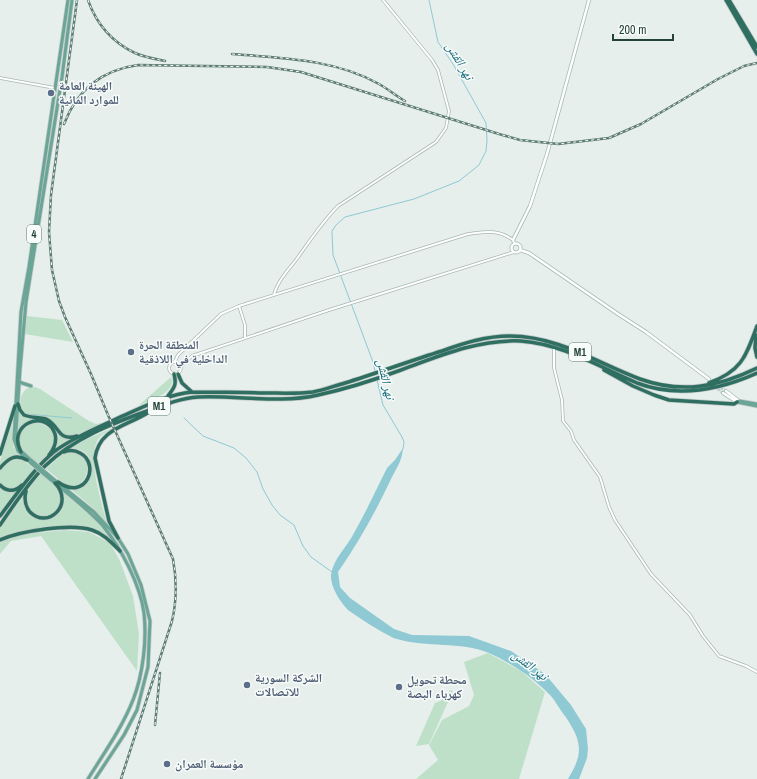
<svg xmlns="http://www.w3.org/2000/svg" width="757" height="779" font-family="'Archivo Narrow','Noto Naskh Arabic',sans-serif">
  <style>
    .green { fill: #bfe0c8 }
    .water { fill: #8ec9d4 }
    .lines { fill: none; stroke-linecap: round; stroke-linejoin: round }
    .stream { stroke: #8ec9d4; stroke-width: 1 }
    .secondary-tunnel { stroke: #bfccc8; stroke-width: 2.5; stroke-dasharray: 2.5 1; stroke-linecap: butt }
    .tertiary-casing { stroke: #a8b8b2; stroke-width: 3.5 }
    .secondary-casing { stroke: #a4bbb3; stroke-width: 4 }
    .primary-casing { stroke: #c2cac8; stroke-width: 4.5 }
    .motorway-casing { stroke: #c2cac8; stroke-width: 5 }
    .tertiary { stroke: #fff; stroke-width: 2 }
    .secondary { stroke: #fff; stroke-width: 2.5 }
    .primary { stroke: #6aa596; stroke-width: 3 }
    .motorway { stroke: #2f6f62; stroke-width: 3.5 }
    .rail-casing { stroke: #5f7d75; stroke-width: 2.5 }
    .rail { stroke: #f7fbf9; stroke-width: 1; stroke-dasharray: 3; stroke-linecap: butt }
    .primary-bridge-casing { stroke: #c2cac8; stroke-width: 4.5; stroke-linecap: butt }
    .primary-bridge { stroke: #6aa596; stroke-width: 3 }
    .service-dot { fill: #5c6f8a; stroke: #f7fbf9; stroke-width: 1.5 }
    .labels { text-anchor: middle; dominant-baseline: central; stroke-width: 3; stroke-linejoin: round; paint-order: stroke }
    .shield { fill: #f7fbf9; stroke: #637a73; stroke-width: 1 }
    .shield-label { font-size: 11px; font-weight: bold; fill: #24423a }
    .service-label { font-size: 12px; font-weight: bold; fill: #4e5e75; stroke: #f7fbf9; text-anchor: start }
    .water-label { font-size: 13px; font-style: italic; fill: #1c6f80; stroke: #f7fbf9 }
  </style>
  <rect width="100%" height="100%" fill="#e6efeb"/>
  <path class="green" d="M27,316L62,320L73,342L25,334Z
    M171,377C177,393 149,401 138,406Z
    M30,387H35L40,389L89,421L96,424L102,423C92,428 77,437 65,436L52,422L23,413C19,403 19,392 30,387Z
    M19,411L25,418C31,419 39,418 45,420C56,424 57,440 71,439L56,448C58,439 56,423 44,422C38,421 30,423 24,424L18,431Z
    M130,420C120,425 108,429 100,437C85,452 102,504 107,524L93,508L72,490C97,486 99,448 71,448L83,441Z
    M33,423C46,422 59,433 52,447C50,454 43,459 38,464C33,460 25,455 21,449C15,438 23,427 33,423Z
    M12,424L13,446L18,455L10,456L0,465V461Z
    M67,452C99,448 88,493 69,486C64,485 51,472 46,469L60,456Z
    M17,458L23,460L34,469C26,478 13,499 0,482V471L9,461Z
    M41,474C46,478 54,483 57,489C61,494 62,501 59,506C46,527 20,512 28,492C30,485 36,480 41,474Z
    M0,487L11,492L18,490L0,513Z
    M63,492L92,517L110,538C102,533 94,527 85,526C76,524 66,526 57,527C37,529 18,530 0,538V527L24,496C25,502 26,510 30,514C41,527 62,517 64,502C65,498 64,495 63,492Z
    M65,530L89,532L110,543L120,561L133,596L139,634L137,671L41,536L11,541L0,554V543C19,532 44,533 65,530Z
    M488,653L521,671L545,692L519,779H416L438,760L429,745L442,720L469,706L474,695L464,662Z
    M450,690L453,691L429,744L416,746L435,703C442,701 449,696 450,690Z"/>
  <path class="water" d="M403,448C402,461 397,467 391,479C376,511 359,542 338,572L340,587L350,598L394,629L412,635L469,636L511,651L545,674L571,705L586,729L588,749L587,758L579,779H568C584,753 582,741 565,716C560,710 556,702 551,696C534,678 511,663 489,653C460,641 427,648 397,639C390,638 353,614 348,610C340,602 330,586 331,575C333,559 347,547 354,533C366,512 376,490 387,468L395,460Z"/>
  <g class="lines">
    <path class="stream" d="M375,371L373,362L333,255L332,231L336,225L345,217L414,199L459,181L479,165L486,151L487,141L486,123L453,64L438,42L429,0
      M377,380L383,405L402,437L404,442L403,449
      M26,414L72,418
      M184,418L203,436L234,448L246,458L257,472L263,489L272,505L280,515L294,525L303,546L311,557L332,572"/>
    <path class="secondary-tunnel" d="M718,386L726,391
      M715,387L723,393"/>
    <defs>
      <path id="tertiary" d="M0,78L55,88
        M274,295C277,282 288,270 296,260C309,242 322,222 338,206L436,142L446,128L449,111L438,70L432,60L383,0
        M239,306L245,325V338
        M554,348V368L562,400L563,421L571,431L574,440L600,477L609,507L615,520L651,574L690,615L703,636L719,656L746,666L757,672
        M175,361L178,355L221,314L239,306L468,234C486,232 498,229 513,240L514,243
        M169 368a6 6 0 1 1 12 0a6 6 0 1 1-12 0Z
        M181,367L186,361L192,356L329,310L514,252"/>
      <path id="secondary" d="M513,240L530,206L547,154L589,0
        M511.5 248a4.5 4.5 0 1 1 9 0a4.5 4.5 0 1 1-9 0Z
        M520,250L529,253L618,314L646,332L709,379
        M726,391L739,401
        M723,393L737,402"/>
      <path id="primary" d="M19,382L31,386
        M737,402L739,401L757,404
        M737,402L757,406
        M17,443L16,431L20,369L26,302L62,77L72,0
        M20,450L32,461
        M31,463L18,451L14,439L21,312L29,267L68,0
        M52,478L94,512L118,538L128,554L141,585L150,621L148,667L137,710L124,735L95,779
        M50,479C68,494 87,508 103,526C121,548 140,584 144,613C147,640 143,675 133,700C122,728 104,753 88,779"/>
      <path id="motorway" d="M726,0L757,54
        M729,0L757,47
        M756,335L755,348L757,357
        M604,370L633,386L654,395L669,400L734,404L737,402
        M178,374L182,383L192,392
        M709,383C742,371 746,356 757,326
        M168,396C174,388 177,385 174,374
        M18,404L20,410L24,415C31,418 39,417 46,419C60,425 57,442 77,436
        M21,452C6,424 46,408 55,434C57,442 54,449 49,455
        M0,454L15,406
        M0,468C8,459 15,453 27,460
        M58,482C86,502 101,464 80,453C75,450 69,450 64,452
        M0,485C7,492 15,492 22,485
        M26,491C24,499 25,506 30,512C48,530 75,504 55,483
        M0,516C17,494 33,469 55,451C74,437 97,428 118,418C142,408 165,395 192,392C216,392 240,392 264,393C280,393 297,394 313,392C323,390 334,386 345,383C377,373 410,361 442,351C464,343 486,336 510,336C558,336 597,363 640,379C682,394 718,387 757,368
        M0,525C14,505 28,483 45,466C74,438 113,423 150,410C166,404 182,398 198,397C238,395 279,404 318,395C346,389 374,380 401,370C439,356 479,339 521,341C563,344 599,367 637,383C677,398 719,390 757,373
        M118,538L109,521L95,458C99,428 128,426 149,412
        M0,540C20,531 71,523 92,530C104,534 111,542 120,551"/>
    </defs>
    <use href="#tertiary" class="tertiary-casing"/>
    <use href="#secondary" class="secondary-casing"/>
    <use href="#primary" class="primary-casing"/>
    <use href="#motorway" class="motorway-casing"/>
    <use href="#tertiary" class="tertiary"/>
    <use href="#secondary" class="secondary"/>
    <use href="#primary" class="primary"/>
    <use href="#motorway" class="motorway"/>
    <defs>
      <path id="rail" d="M77,0L51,195L49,232L52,270L59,301L65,317L91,374L108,415L173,559C177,581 177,600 172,621L121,779
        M88,0C96,23 112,42 135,53C144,57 155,59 165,61
        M232,54C281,58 335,59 379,84C388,89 396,96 405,101
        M64,124C77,90 102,70 138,65L267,67L301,72L499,134L520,140L558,144L609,138L641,124L718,79L744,66L757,63
        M155,725L160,673"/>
    </defs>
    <use href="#rail" class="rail-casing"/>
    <use href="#rail" class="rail"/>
    <defs>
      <path id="primary-bridge" d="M32,461L52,478
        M31,463L50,479"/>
    </defs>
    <use href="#primary-bridge" class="primary-bridge-casing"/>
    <use href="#primary-bridge" class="primary-bridge"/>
  </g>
  <g class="service-dot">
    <circle cx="51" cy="93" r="4"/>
    <circle cx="131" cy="352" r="4"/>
    <circle cx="247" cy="685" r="4"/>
    <circle cx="399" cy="687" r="4"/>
    <circle cx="167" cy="764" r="4"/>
  </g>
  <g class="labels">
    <g class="shield">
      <rect x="27" y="225" width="14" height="18" rx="3"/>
      <rect x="569" y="343" width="22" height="18" rx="3"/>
      <rect x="148" y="397" width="22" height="18" rx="3"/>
    </g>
    <g class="shield-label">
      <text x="34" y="234">4</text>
      <text x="580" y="352">M1</text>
      <text x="159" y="406">M1</text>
    </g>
    <g class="service-label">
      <text x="59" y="86">الهيئة العامة<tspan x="59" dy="14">للموارد المائية</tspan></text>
      <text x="139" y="345">المنطقة الحرة<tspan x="139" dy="14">الداخلية في اللاذقية</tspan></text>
      <text x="255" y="678">الشركة السورية<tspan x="255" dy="14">للاتصالات</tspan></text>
      <text x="407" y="680">محطة تحويل<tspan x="407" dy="14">كهرباء البصة</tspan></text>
      <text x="175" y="764">مؤسسة العمران</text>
    </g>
    <g class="water-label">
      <text transform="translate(460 61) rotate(59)">نهر القش</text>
      <text transform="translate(386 379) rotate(76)">نهر القش</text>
      <text transform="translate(530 665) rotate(37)">نهر القش</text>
    </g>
  </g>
  <path d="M613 34v6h60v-6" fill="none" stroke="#24423a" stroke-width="2"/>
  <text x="619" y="34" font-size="12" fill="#24423a" stroke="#f7fbf9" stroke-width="3" paint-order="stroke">200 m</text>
</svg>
